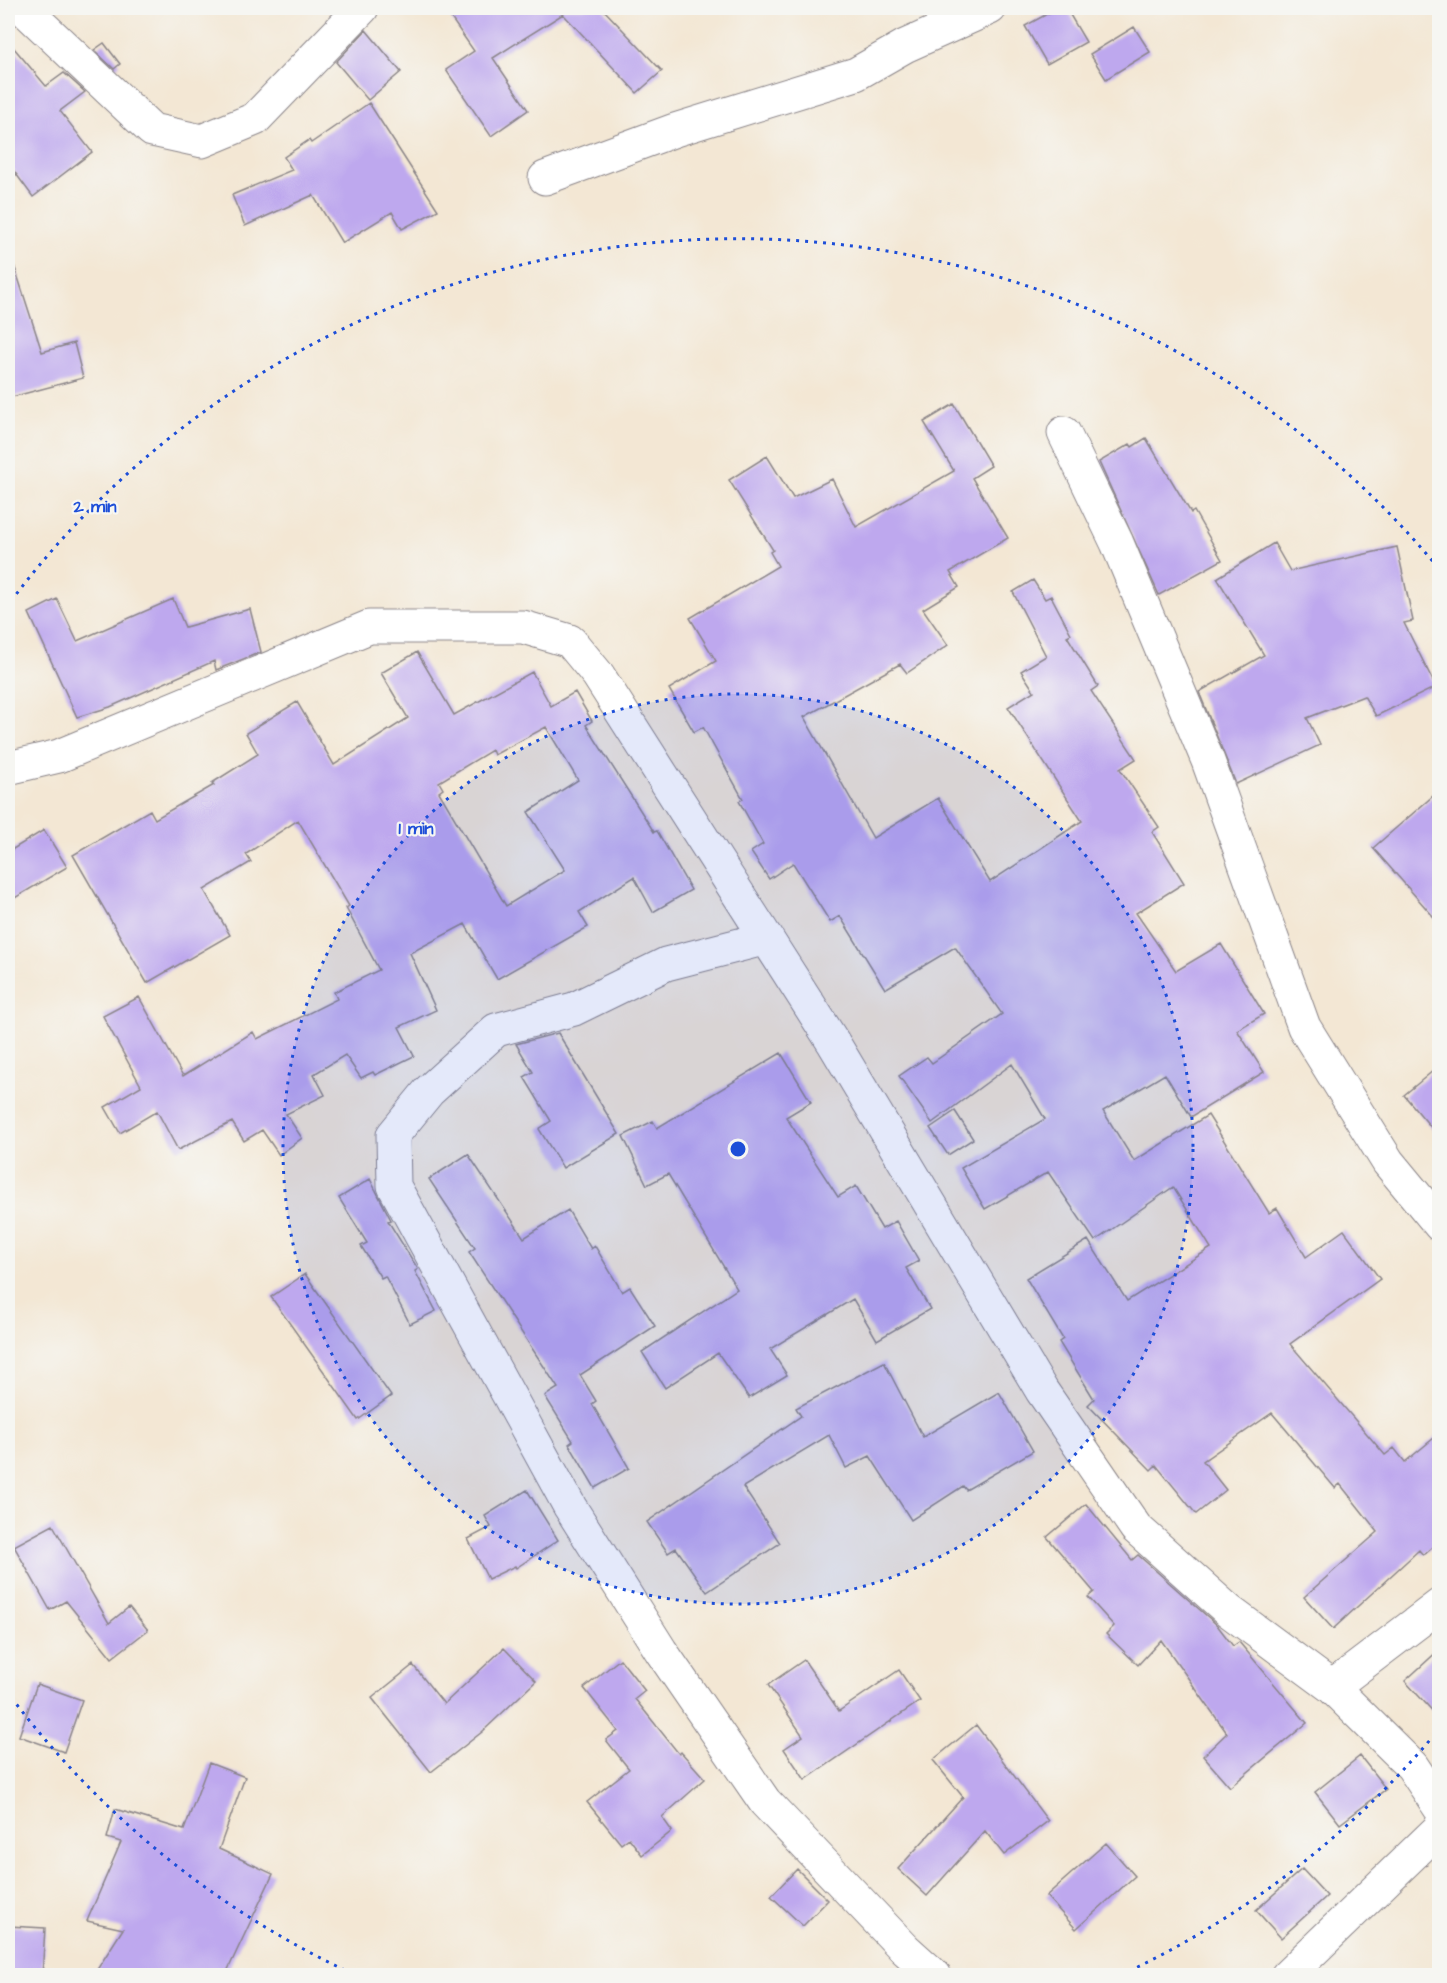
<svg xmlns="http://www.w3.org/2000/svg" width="1447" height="1983" font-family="'Architects Daughter',sans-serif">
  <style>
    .building { fill: #bea8ee; fill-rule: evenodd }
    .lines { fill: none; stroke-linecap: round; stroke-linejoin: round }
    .minor-casing { stroke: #8a8488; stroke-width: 35 }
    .minor { stroke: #fff; stroke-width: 33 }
    .ring { fill: none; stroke: #1d4ed8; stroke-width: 3; stroke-dasharray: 3 6 }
    .centre { fill: #1d4ed8; stroke: #f6f6f2; stroke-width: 3 }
    .ring-label { font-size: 18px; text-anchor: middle; font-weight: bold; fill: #1d4ed8; stroke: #f6f6f2; stroke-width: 4.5; stroke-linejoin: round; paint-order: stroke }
  </style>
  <rect width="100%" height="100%" fill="#f6f6f2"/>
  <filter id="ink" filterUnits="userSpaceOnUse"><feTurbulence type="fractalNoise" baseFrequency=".0167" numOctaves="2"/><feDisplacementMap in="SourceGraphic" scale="12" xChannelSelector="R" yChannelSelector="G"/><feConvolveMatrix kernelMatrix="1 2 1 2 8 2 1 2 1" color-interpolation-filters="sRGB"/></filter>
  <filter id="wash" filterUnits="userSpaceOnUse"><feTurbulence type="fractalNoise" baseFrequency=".008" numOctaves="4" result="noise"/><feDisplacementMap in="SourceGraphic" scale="24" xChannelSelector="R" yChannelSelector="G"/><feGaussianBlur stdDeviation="1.35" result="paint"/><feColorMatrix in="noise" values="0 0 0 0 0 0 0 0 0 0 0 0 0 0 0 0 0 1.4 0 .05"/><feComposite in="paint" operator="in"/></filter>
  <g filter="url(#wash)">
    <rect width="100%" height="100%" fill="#f3e7d4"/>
    <g id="blocks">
      <path class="building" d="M444,8H602L662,71L637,93L563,14L493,58L528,110L491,136L446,70L474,51Z
        M1058,8H1066L1086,42L1047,64L1025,26Z
        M1134,27L1150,52L1106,79L1090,54Z
        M366,30L401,72L368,100L336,62Z
        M8,41L46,86L64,73L85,92L60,111L92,152L33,197L8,163Z
        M104,43L120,64L114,69L94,50Z
        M369,103L438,210L402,229L392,212L342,243L313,195L245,226L232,195L292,170L284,157L309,140L311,143Z
        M14,265L42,352L74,343L83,378L8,398V266Z
        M954,404L991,466L972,478L1008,538L950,572L959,587L923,609L948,645L907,673L900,664L804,717L873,838L938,798L990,882L1082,821L1008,707L1034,691L1021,671L1046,656L1013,592L1033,580L1045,599L1051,596L1071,634L1067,636L1098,686L1091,691L1136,759L1120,769L1159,827L1152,832L1184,883L1136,913L1176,971L1221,944L1264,1014L1237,1030L1264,1072L1191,1117L1165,1074L1103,1111L1134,1161L1208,1115L1269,1213L1277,1208L1306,1257L1344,1230L1380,1279L1290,1344L1385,1455L1394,1448L1405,1462L1440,1433V1540L1423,1555L1419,1550L1333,1629L1304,1597L1378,1532L1340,1484L1335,1488L1272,1413L1203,1461L1226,1490L1196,1514L1156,1465L1151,1470L1088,1405L1094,1399L1059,1342L1063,1339L1026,1278L1088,1240L1127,1301L1211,1248L1173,1187L1095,1241L1048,1172L985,1209L961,1168L1045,1119L1012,1064L932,1123L899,1076L927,1057L932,1063L1002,1014L955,947L885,989L840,916L830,922L793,863L769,879L751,852L763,844L739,801L743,799L703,727L694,732L669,689L716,661L690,618L778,566L770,552L773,550L729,480L767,456L793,498L832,479L856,527L954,471L924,422Z
        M1146,438L1191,513L1194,511L1222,560L1159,595L1099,462L1130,444L1132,447Z
        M1274,543L1290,571L1397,547L1413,621L1404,623L1436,687L1376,716L1364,696L1307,718L1320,745L1236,784L1199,692L1264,655L1217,578Z
        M57,599L77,641L173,599L185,627L250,609L261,652L216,670L214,661L110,707L77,717L29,613Z
        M417,652L454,715L532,672L551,706L575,692L592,721L586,725L654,832L657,831L691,890L653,912L634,877L579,912L588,927L497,979L465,924L410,953L436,1010L399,1027L414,1056L375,1075L373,1072L361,1078L345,1055L314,1074L325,1095L286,1114L302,1138L279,1155L262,1130L244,1141L232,1122L178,1150L157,1111L120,1133L105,1107L141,1086L103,1016L139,997L183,1076L253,1032L257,1039L337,999L334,992L379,970L346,908L349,906L298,820L246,854L251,862L204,890L230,935L147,983L73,855L150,810L155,819L214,785L212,783L258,754L246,733L297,702L334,765L408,718L381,673ZM546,727L578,780L528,812L565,870L506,906L439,792L443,789L439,782L492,750L494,755Z
        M1440,790V924L1373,848Z
        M44,830L67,867L8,902V852Z
        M558,1033L619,1134L563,1168L539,1129L551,1121L524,1077L533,1072L516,1044Z
        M781,1053L811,1102L786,1117L838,1197L856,1186L882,1229L896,1221L919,1261L906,1268L930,1309L877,1340L853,1299L770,1349L787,1375L749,1398L718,1353L665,1388L642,1352L737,1289L668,1174L647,1185L623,1136L653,1121L657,1128Z
        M1440,1065V1138L1404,1095Z
        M955,1111L973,1139L948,1155L930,1128Z
        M468,1154L524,1238L568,1210L591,1249L595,1246L622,1292L630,1287L655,1326L580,1375L596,1401L592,1404L629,1468L595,1488L569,1444L573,1441L545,1396L558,1388L469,1252L475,1248L429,1179Z
        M370,1179L391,1220L388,1221L418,1269L415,1271L436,1311L410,1324L385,1276L381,1278L361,1246L367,1243L339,1198Z
        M305,1274L391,1396L358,1420L271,1297Z
        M884,1362L923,1437L999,1392L1033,1451L966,1490L963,1486L911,1520L870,1456L846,1468L829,1435L743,1487L780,1543L707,1592L676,1548L668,1553L647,1522L801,1416L796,1408Z
        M527,1490L558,1540L516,1568L515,1566L488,1579L468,1539L491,1527L485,1516Z
        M1086,1504L1132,1560L1138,1555L1217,1625L1233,1646L1239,1642L1307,1723L1230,1787L1203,1756L1227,1733L1161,1640L1138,1665L1106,1634L1114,1626L1088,1597L1094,1592L1047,1537Z
        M53,1525L109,1623L129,1607L148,1630L112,1658L66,1601L50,1610L14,1546Z
        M504,1648L536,1681L482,1732L431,1772L372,1698L413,1665L444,1704Z
        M1440,1649V1719L1405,1681Z
        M620,1659L645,1691L635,1699L679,1754L681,1752L705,1779L662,1817L672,1831L642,1855L629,1838L621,1844L587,1802L629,1769L606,1740L618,1731L584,1688Z
        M804,1660L839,1711L899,1670L920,1701L805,1780L784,1749L803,1736L768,1685Z
        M37,1684L82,1700L64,1752L19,1736Z
        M976,1725L1048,1821L1004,1855L985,1831L927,1896L898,1869L963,1797L933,1760Z
        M1360,1756L1386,1789L1340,1824L1315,1792Z
        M209,1763L245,1777L219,1849L273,1874L225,1976H93L123,1929L87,1921L121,1842L107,1838L115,1809L184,1830Z
        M1106,1843L1135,1876L1076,1929L1046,1896Z
        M797,1869L828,1900L803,1926L771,1896Z
        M1302,1869L1327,1896L1281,1938L1256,1910Z
        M8,1926L45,1928L42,1976H8Z"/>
    </g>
  </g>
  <g filter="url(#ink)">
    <use href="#blocks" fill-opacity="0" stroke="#8a8488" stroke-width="1.5"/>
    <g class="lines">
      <defs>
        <path id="minor" d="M23,8L152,130L202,141L255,119L362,8
          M545,178L675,130L856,74L905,46L990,8
          M1064,433L1117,543L1208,761L1304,1027L1388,1162L1440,1225
          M8,768L59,756L369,627H523L570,641L598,675L833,1042L1042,1391L1136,1528L1229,1611L1332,1687L1412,1766L1440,1808
          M767,938L666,964L574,1009L496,1030L429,1091L393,1135L394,1186L570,1507L661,1651L765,1802L905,1949L935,1976
          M1332,1687L1440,1605
          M1287,1976L1440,1828"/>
      </defs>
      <use href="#minor" class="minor-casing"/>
      <use href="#minor" class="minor"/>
    </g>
  </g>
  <circle cx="738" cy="1149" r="455" fill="#1d4ed8" fill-opacity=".12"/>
  <g class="ring">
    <circle cx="738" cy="1149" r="455"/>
    <path d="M1435 1734A910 910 0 0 1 1123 1974M353 1974A910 910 0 0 1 11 1697M11 601A910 910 0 0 1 1435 564"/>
  </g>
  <circle cx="738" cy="1149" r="9" class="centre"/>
  <g class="ring-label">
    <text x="95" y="512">2 min</text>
    <text x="416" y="834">1 min</text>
  </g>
  <rect width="1447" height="1983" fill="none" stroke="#f6f6f2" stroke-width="30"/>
</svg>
